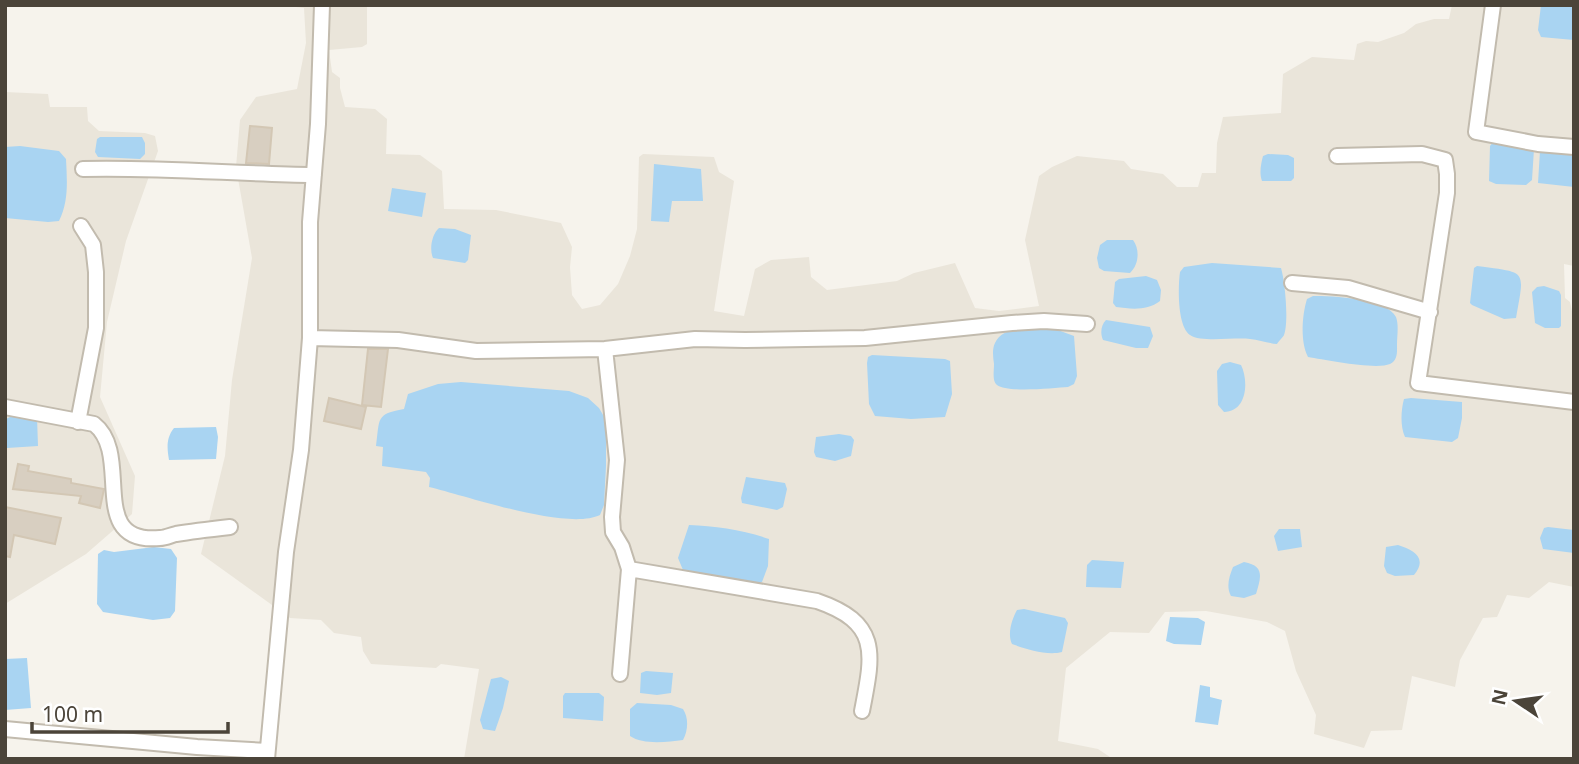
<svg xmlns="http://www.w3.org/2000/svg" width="1579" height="764" font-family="'Noto Sans',sans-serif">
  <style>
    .residential { fill: #eae5da }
    .water { fill: #a9d4f2 }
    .building { fill: #d8cfc1; stroke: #d3c7b4; stroke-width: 2 }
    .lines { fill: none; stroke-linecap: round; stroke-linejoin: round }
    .street-casing { stroke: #c2bbae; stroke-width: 18 }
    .street { stroke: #fff; stroke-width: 14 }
  </style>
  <rect width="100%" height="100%" fill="#f6f3ec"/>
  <path class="residential" d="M280,5H367V44L362,47L329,50L332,72L340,78V88L345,107L375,109L387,119L386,154L420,155L442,171L444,209L496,210L561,223L572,247L570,267L572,295L582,309L600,305L618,284L630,256L637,229L639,157L643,154L714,157L719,172L734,181L714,311L744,316L755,269L771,260L809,257L811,277L827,290L897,281L914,273L955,263L975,308L999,311L1039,306L1025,240L1039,176L1052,167L1077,156L1124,161L1131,169L1163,174L1177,187H1198L1202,173H1216L1217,143L1223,117L1281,113L1283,74L1312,57L1354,60L1357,44L1366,41L1378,42L1404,33L1416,24L1434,19H1449L1452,5H1574V266L1564,264L1565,298L1570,302L1574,321V587L1549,582L1529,598L1507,595L1497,617L1483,618L1460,660L1455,687L1412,676L1402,730L1371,731L1364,748L1314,734L1316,715L1296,671L1285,631L1267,622L1206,611L1165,612L1149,633L1110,632L1066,668L1058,741L1098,749L1113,759H464L479,669L441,664L436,668L371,664L363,651L361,637L334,633L321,620L290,618L201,554L225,456L232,380L252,258L236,167L240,120L256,97L297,89L306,43L304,8Z
    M5,92L48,94L50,107H87L88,121L99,131L145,133L155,136L158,151L126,241L107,322L100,397L135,476L132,514L86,554L5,604Z"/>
  <path class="water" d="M1541,5H1574V40L1541,37L1538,30Z
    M100,137H142L145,143V154L140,159L98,157L95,152L97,139Z
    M1493,142L1534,149L1532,180L1526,185L1496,184L1489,181L1490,146Z
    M20,146L59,151L66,159C67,180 69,201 59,221L48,222L5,218V147Z
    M1540,151H1574V187L1538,183Z
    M1268,154L1288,155L1294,158V178L1291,181H1262C1259,173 1261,164 1263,156Z
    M654,164L701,169L703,201H672L669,222L651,221Z
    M392,188L426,193L422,217L388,211Z
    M439,228L455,229L471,235L468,260L465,263L433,258C429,249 432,234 439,228Z
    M1107,240H1133C1140,249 1139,265 1130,273L1104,271L1099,268L1097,258L1100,245Z
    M1212,263L1281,268C1285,281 1289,322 1284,335C1283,337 1278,342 1277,344C1268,343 1259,340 1250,339C1234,337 1202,343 1190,335C1177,326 1178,286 1180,272L1184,267Z
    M1477,266C1527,273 1525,268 1516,318L1504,319L1472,305L1470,303L1474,268Z
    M1146,276L1157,280L1161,290L1160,301C1147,311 1131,309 1116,307L1113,303L1115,282L1119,279Z
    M1544,286L1559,291L1561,295V326L1559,328H1545L1535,323L1532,292L1537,287Z
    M1313,296C1332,296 1387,298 1396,317C1399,325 1397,336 1397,345C1397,352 1398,360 1390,364C1376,370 1326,360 1308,357C1300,342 1302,315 1307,299Z
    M1106,320L1150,327L1153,336L1148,348H1136L1103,340C1100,333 1101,325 1106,320Z
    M1055,329L1074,336L1077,376L1074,384L1068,387C1054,388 1007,393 997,385C992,381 994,371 994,364C993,357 992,349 995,343C1004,323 1038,329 1055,329Z
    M872,355L945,359L950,361L952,394L945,417L911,419L875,416L869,404L867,363L868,357Z
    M1230,362L1241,365C1249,381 1247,412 1224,412L1218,405L1217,371L1222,364Z
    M461,382L569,391L588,398L599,408L606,420V466L604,505L600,515C567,531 467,496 429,487L430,478L426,472L382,466L383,447L376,446C380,419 375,414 404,409L408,394L438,384Z
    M1411,398L1462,402V418L1458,438L1452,442L1405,437C1400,426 1401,410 1404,399Z
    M14,415L37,417L38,446L7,448L6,419Z
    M216,427L218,437L216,459L169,460C167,448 166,438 174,428Z
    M839,434L851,436L854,440L851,456L835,461L816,457L814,452L816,437Z
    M746,477L785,483L787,489L783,507L777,510L742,503L741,498Z
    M689,525C715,526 744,530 769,539L768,566L762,582L756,583L710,577L683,570L678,558Z
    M1548,527L1574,530V553L1543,549L1540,538L1544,528Z
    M1279,529H1300L1302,547L1278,551L1274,536Z
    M1398,545C1414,550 1428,558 1414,575L1395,576L1387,573L1384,566L1386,547Z
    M154,547L171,549L177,558L175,611L170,618L153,620L103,612L97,604L98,554L104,550L114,552Z
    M1092,560L1124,562L1121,588L1086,587L1087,565Z
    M1244,562C1265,566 1261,577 1256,594L1244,598L1231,596C1226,587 1229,577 1233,567Z
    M1024,609L1065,618L1068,623L1062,652C1047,656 1026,649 1012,644C1007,634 1012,619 1017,610Z
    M1170,617L1198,618L1205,622L1201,645L1174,644L1166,641Z
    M27,658L31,708L5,710V659Z
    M646,671L673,673L671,693L657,695L640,693L641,673Z
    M501,677L509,681L503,708L495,731L483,729L480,720L491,679Z
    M1200,685L1210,687V697L1222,700L1218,725L1195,722Z
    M565,693H599L604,697L603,721L563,718V696Z
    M637,703L671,705L683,709C689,718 688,731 683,740C667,742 643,745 630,736V709Z"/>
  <path class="building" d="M250,126L272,128L269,164L246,163Z
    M368,349H388L381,407L362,405Z
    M329,398L366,407L361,429L324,421Z
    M18,464L29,466L28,471L71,479V483L104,489L100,508L79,503L81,496L13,489Z
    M5,507L61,518L55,544L14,535L10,557L5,556Z"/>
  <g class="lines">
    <defs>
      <path id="street" d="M1493,5L1476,132L1538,144L1574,147
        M1337,156L1422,154L1445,160L1447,174V193L1418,383L1574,402
        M83,169C160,167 237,174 314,175
        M1292,283L1348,288L1430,312
        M310,338L398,340L476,351L605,349L695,339L745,340L865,338L1012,323L1044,321L1087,324
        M605,349L617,460L612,517L613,532L622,547L629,569
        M5,407L94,424C134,455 85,545 160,538C166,538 171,535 176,534C194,531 212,529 230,527
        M78,422L96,328V272L93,245L81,226
        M620,674L629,569L817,601C881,623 873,654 862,711
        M5,729L197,747L267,751
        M267,759L286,552L301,450L310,338V222L318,124L322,5"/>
    </defs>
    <use href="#street" class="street-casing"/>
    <use href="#street" class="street"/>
  </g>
  <rect width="1579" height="764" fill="none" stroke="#4b4439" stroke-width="14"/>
  <g transform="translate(1516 701) rotate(283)" stroke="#ffffff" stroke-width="5" paint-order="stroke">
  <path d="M0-5L12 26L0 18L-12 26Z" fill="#4b4439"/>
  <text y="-10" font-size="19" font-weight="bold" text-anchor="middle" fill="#4b4439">N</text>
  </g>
  <path d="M32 722v10h196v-10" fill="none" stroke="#4b4439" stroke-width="3.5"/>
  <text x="42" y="722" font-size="21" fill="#4b4439" stroke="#ffffff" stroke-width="5" paint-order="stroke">100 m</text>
</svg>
